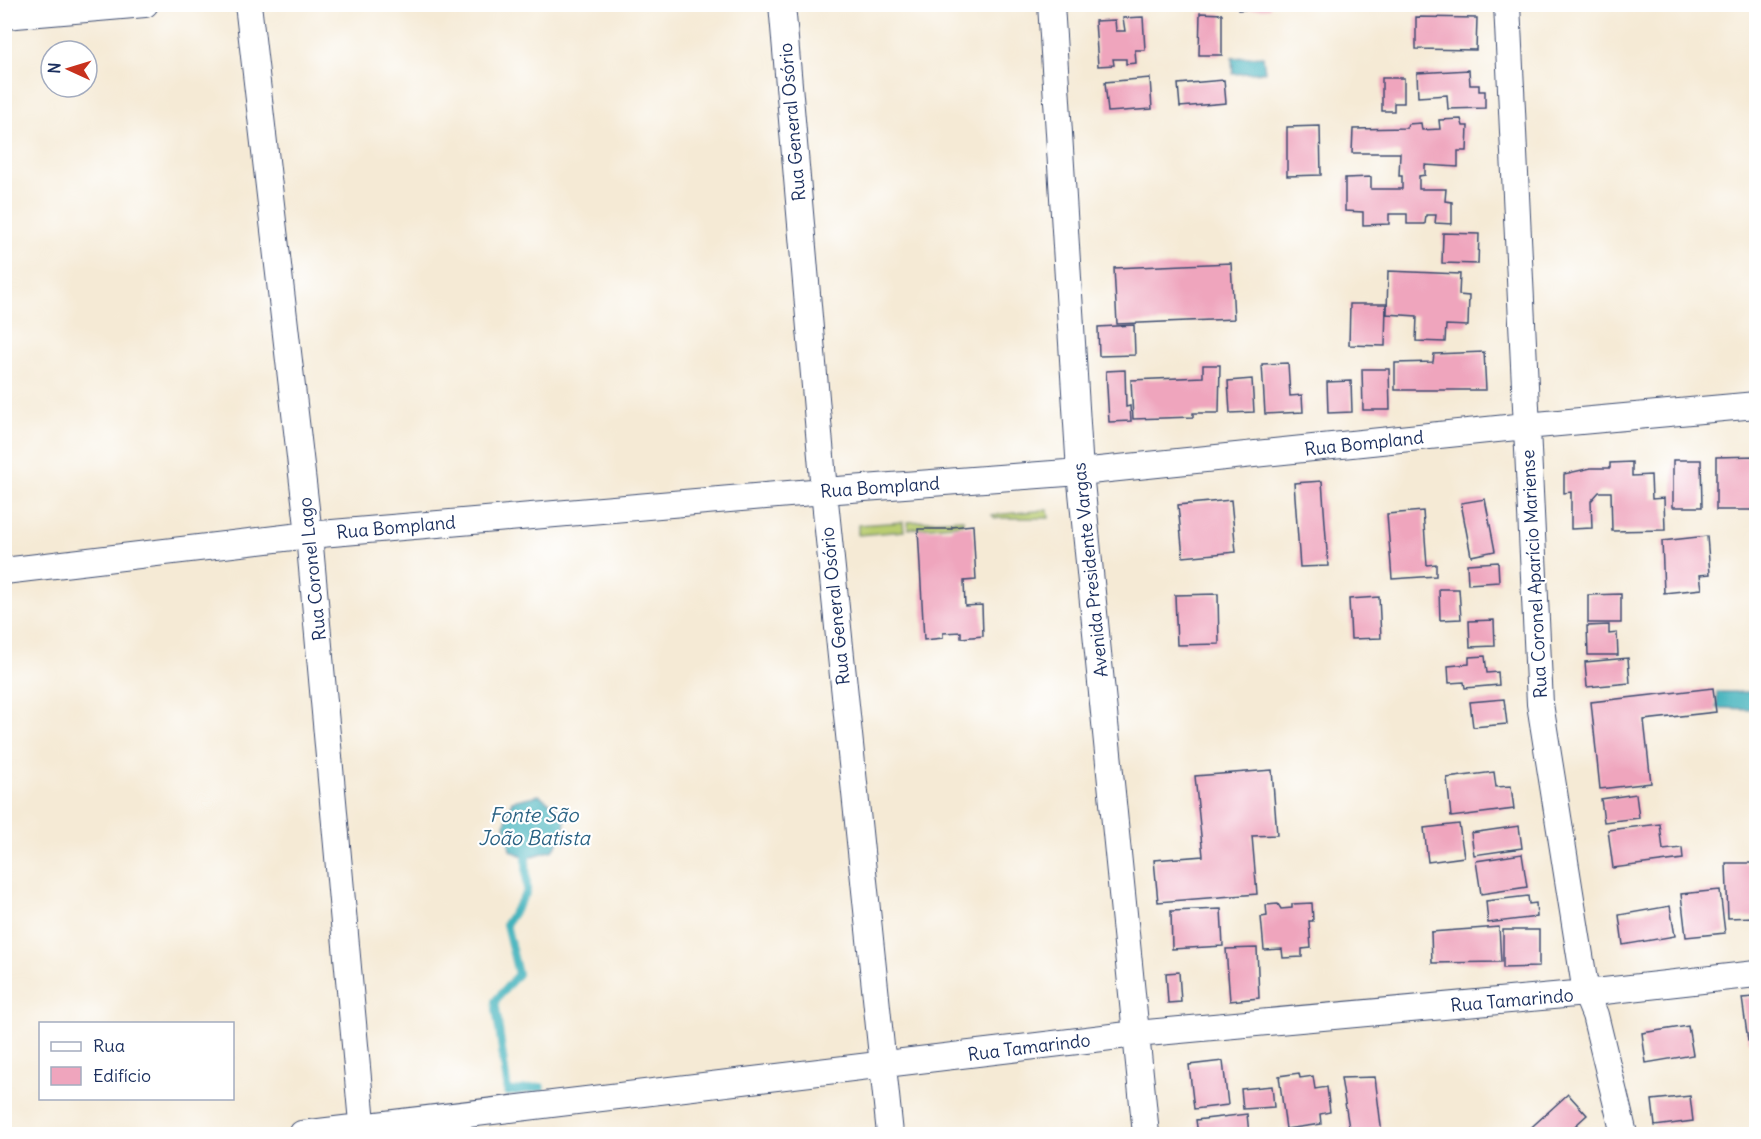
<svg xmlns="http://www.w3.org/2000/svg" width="1761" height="1139" font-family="Delius,sans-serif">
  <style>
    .green { fill: #bacd71; stroke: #6a7e68; stroke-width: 1.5 }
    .water { fill: #43b2bc; stroke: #2f708d; stroke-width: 1.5 }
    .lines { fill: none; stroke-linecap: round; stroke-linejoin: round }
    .stream { stroke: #43b2bc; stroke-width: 8 }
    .building { fill: #efa5bd }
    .minor-casing { stroke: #3c4b70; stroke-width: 28 }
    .minor { stroke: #fff; stroke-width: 26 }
    .labels { text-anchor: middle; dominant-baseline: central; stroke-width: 4.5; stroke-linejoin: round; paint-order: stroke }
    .street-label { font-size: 18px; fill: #1b2f5e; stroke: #fff }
    .water-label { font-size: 20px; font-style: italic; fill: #2b6384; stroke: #fff }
  </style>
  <rect width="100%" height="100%" fill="#fff"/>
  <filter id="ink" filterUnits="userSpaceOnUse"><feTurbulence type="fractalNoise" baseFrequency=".0167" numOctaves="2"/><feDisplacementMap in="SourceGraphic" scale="12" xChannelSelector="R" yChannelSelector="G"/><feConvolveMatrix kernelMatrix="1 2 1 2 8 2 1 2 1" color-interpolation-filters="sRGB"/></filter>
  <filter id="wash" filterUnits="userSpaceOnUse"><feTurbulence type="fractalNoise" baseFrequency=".008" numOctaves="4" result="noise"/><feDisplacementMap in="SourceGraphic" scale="24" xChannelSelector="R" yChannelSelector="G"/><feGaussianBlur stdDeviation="1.35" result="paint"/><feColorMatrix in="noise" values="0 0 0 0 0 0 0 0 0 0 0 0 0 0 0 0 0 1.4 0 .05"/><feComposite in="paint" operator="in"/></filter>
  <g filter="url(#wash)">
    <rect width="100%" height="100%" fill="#f5ead5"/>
    <path class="green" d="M1048,510L1049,518H995L992,515Z
      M963,519V524L908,529V522Z
      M903,522L904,531L858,535V525Z"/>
    <path class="water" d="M1263,56L1265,72L1233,74L1232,58Z
      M1717,692H1753V709L1717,708Z
      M539,795L555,806L565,819L564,833L553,850L526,858L510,850L505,824L512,801Z"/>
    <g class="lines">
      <path class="stream" d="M526,858L527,892L506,924L518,974L495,1001L508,1092L541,1087"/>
    </g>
    <g id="blocks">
      <path class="building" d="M1237,4H1269L1270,8L1238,10Z
        M1200,13L1222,14V55H1199Z
        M1143,17L1145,50H1135L1136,63L1126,64V59H1113L1114,65L1098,66L1095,21L1115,20L1116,31H1125L1123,18Z
        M1416,17L1477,18L1476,50L1416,49Z
        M1469,70L1470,85H1479V91H1485V108L1448,109L1447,95L1418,97L1417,73Z
        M1150,78L1152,109L1108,112L1105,82Z
        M1382,78H1404V103H1394V111H1382Z
        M1224,80L1226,103L1180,107L1178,84Z
        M1461,119L1463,126H1468L1467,151H1458V167L1425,165V175L1419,176V189H1446L1445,201L1452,202V224L1435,223L1436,215H1426L1425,224H1407V214H1389V224L1363,225V212L1345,211V178L1371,177V189H1402V176H1399L1400,153H1352L1353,129L1407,128L1408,124L1421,123L1422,130L1440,129L1439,120Z
        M1320,126L1321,175L1287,176V127Z
        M1443,233L1479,234L1478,264L1442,263Z
        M1231,263L1234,319L1117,324L1114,268Z
        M1388,271L1460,274L1459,295L1469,296L1468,326L1446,325L1445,342L1416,341L1417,316L1387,314Z
        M1350,304H1386L1385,346L1349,345Z
        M1134,325L1135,355L1099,356L1098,327Z
        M1484,352L1486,390H1395V363L1433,362L1434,354Z
        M1288,363L1290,396L1302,395L1303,412L1265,414L1262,364Z
        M1203,365H1220L1219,413H1193V417L1133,419L1131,380L1203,377Z
        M1362,369H1389L1390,410H1363Z
        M1125,370L1126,407L1130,406L1131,421L1109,422L1106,371Z
        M1252,379L1254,412L1230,413L1228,381Z
        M1351,381L1352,412L1328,413L1327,382Z
        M1756,456V510H1716V457Z
        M1673,460H1701L1702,507H1673Z
        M1632,462V476L1651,475L1652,499L1664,498L1665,530L1612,531L1611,492H1599L1591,501L1592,528L1571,529V492L1564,493V474L1591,468H1610V463Z
        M1322,481L1328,566L1300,567L1294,483Z
        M1485,499L1495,551L1471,556L1461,503Z
        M1231,500L1236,552L1183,557L1178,505Z
        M1423,511L1427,565L1436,564V576L1392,579L1387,514Z
        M973,525L976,580L964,581L965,606L982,605L983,636L961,638V632L943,633V638L924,640L918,529H952V527Z
        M1707,536L1710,574L1700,575L1702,589L1664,593L1662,541Z
        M1498,562L1499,582L1468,584L1467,564Z
        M1439,589H1459L1461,619L1440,620Z
        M1218,594L1219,644L1177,645L1175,595Z
        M1621,594V623H1588V595Z
        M1379,597L1381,638L1351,639L1349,599Z
        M1494,620L1495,646L1470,647L1469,621Z
        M1609,625V634L1617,633L1618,655H1588L1587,626Z
        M1485,656L1487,673L1498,672L1499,685L1465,688L1464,682L1449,683L1448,666L1469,664V657Z
        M1628,658L1630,683L1587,687L1585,662Z
        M1713,688L1716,712L1644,720L1651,783L1600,789L1591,702Z
        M1504,699L1507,724L1473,727L1470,702Z
        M1272,770L1277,835L1252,836L1257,894L1158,902L1154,860L1203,856L1195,776Z
        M1494,772L1496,787L1511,786L1514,809L1451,817L1447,778Z
        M1636,794L1639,818L1604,822L1601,799Z
        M1459,824L1464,857L1428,862L1424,828Z
        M1660,824L1663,850L1682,848L1683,859L1613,868L1608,830Z
        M1519,826L1522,848L1474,855L1471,833Z
        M1522,854L1527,887L1481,894L1476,861Z
        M1726,863H1756V917L1728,918Z
        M1720,890L1725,933L1686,937L1681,894Z
        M1528,896L1529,904L1536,903L1537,917L1488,923L1486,901Z
        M1312,903L1313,921H1309L1311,948L1302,949V957L1283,958L1282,949L1264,950L1261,917L1267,916L1266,905L1278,904L1281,909L1292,908V904Z
        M1670,906L1675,936L1623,945L1619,915Z
        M1221,909L1223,946L1172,949L1171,911Z
        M1499,927L1501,962L1432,963L1431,932Z
        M1503,930H1539V967L1503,968Z
        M1257,948L1259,998L1230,1001L1226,949Z
        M1179,972L1181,1002L1168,1003L1166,973Z
        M1754,997L1756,1040L1748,1041L1742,998Z
        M1688,1026L1693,1055L1646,1063L1642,1033Z
        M1223,1061L1228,1105L1194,1109L1189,1065Z
        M1299,1073L1300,1078L1313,1076L1315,1089L1327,1087L1330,1112L1320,1114L1321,1124L1286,1129L1279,1076Z
        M1375,1077L1382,1134H1350L1341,1078Z
        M1272,1086L1274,1107L1243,1109L1241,1089Z
        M1568,1094L1587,1115L1566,1134H1524Z
        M1690,1096L1693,1121L1655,1126L1652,1100Z
        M1247,1114L1249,1134H1198L1196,1120Z"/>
    </g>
  </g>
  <g filter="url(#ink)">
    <use href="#blocks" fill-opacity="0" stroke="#3c4b70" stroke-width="1.5"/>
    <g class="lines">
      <defs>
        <path id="minor" d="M248,4L309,535L363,1134
          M782,4L824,491L890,1134
          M1051,4L1080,472L1146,1134
          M1507,4L1540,704L1586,993L1595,1015L1624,1134
          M4,16L145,4
          M4,571L309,535L824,491L1080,472L1526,426L1756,405
          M302,1134L1136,1034L1586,993L1756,974"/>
      </defs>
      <use href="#minor" class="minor-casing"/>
      <use href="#minor" class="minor"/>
    </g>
  </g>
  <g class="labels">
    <g class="street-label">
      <text transform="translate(792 122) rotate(-95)">Rua General Osório</text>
      <text transform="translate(1364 443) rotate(-6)">Rua Bompland</text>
      <text transform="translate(880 487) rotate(-4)">Rua Bompland</text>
      <text transform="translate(396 527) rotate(-5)">Rua Bompland</text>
      <text transform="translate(312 569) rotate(-96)">Rua Coronel Lago</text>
      <text transform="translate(1090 570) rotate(-96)">Avenida Presidente Vargas</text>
      <text transform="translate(1534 574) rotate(-93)">Rua Coronel Aparício Mariense</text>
      <text transform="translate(835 606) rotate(-96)">Rua General Osório</text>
      <text transform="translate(1512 1000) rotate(-5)">Rua Tamarindo</text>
      <text transform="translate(1029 1047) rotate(-7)">Rua Tamarindo</text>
    </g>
    <g class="water-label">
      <text x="534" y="814">Fonte São<tspan x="534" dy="23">João Batista</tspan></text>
    </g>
  </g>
  <rect width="1761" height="1139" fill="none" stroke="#fff" stroke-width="24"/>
  <rect x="39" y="1022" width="195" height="78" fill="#ffffff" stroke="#a4acbf" stroke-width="1.5"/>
  <rect x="51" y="1042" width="30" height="9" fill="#ffffff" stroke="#a4acbf" stroke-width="1.5"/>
  <text x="93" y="1052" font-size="18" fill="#1b2f5e">Rua</text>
  <rect x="51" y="1067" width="30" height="18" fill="#efa5bd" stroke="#a4acbf" stroke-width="1.5"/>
  <text x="93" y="1082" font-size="18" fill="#1b2f5e">Edifício</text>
  <g transform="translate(69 69) rotate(274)"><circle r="28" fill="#ffffff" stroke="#a4acbf" stroke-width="1.5"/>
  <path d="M0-4.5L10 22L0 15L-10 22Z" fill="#c8321e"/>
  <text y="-9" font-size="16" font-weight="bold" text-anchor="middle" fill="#1b2f5e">N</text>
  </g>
</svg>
